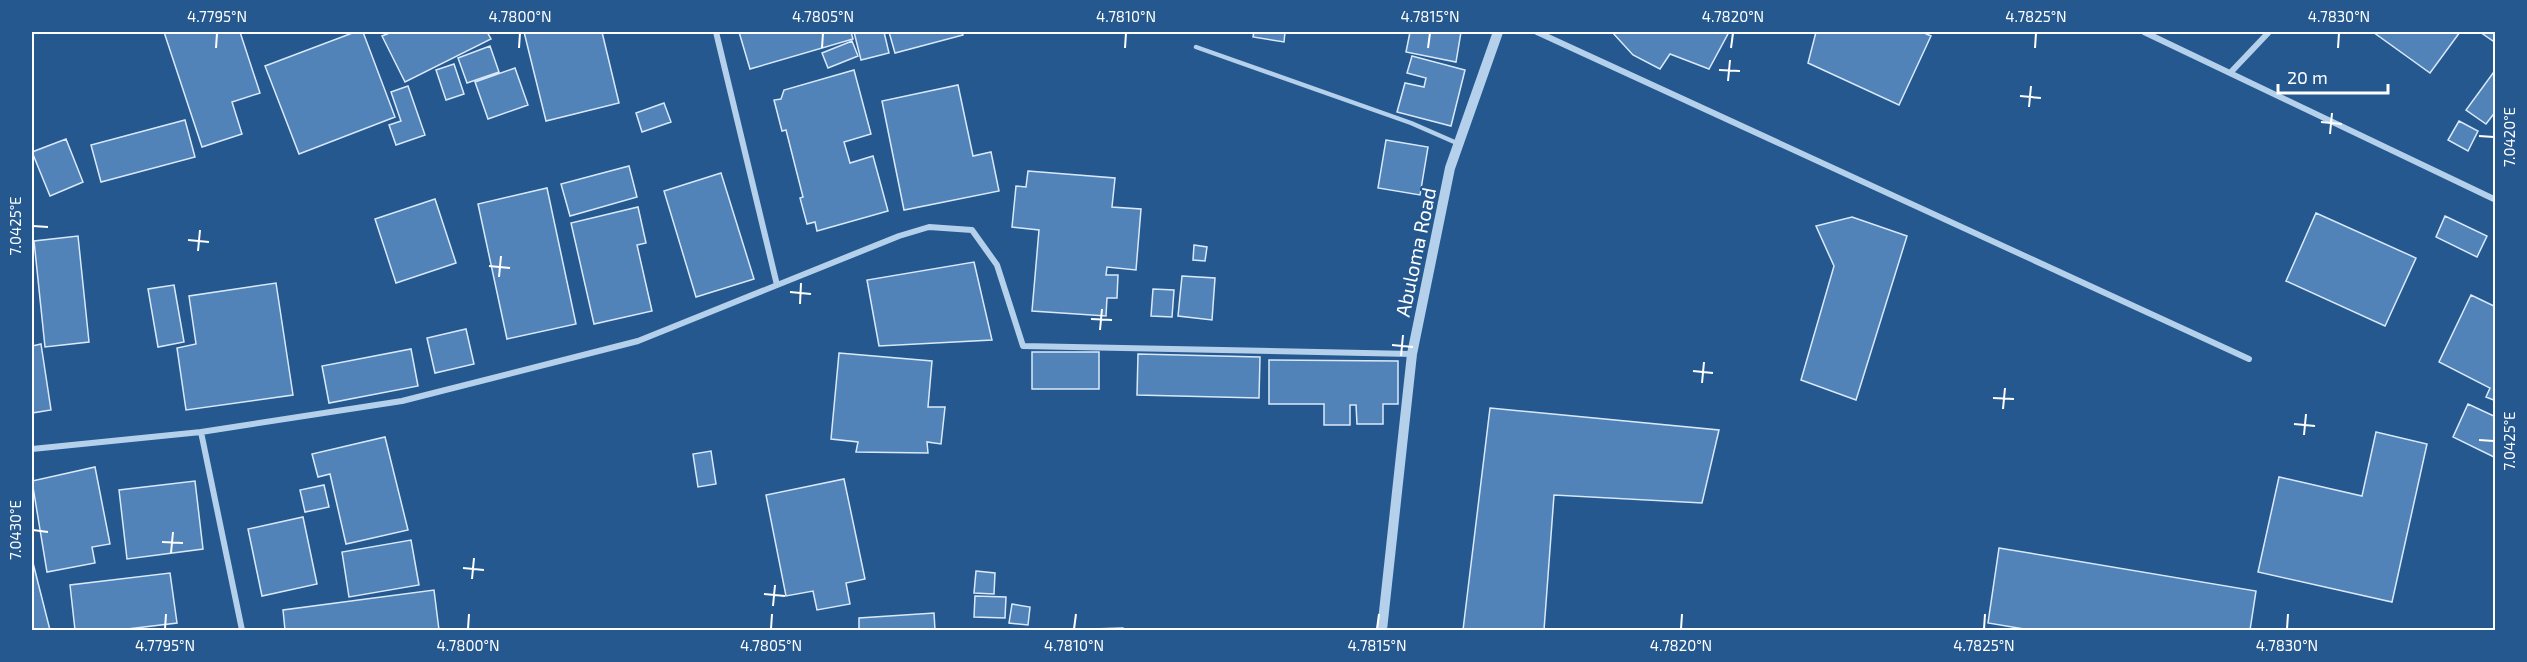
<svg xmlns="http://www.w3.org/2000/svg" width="2527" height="662" font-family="'Exo 2',sans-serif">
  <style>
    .building { fill: #5183b8; stroke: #dae9f9; stroke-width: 1.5 }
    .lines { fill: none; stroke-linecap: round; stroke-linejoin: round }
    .service { stroke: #b5d0eb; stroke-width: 4.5 }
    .minor { stroke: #b5d0eb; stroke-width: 6 }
    .tertiary { stroke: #b5d0eb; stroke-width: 10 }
    .ticks { fill: none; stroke: #fff; stroke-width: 2 }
    .labels { text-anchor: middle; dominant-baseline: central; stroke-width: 4.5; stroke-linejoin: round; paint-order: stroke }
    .street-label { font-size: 20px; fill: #fff; stroke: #24588f }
    .neatline { fill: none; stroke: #fff; stroke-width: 2 }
    .ticks-label { font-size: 15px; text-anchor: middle; fill: #fff }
  </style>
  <rect width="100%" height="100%" fill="#24588f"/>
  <path class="building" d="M164,32H240L260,93L232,102L242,134L202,147Z
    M355,32H363L395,117L299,154L265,66Z
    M392,32H487L491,39L405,82L382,36Z
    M524,32H602L619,103L546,121Z
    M739,32H851L853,39L750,69Z
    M854,32H884L889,53L861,60Z
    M889,32H962L963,35L895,53Z
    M1254,32H1285L1284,42L1253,37Z
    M1410,32H1461L1456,62L1406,52Z
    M1612,32H1729L1709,69L1670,54L1660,69L1633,55Z
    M1816,32H1922L1931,36L1899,105L1808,63Z
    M2373,32H2460L2430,73Z
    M2480,32H2496V43Z
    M852,41L858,56L828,68L822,53Z
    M490,46L499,72L467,83L458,58Z
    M1412,56L1465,70L1451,126L1397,112L1405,83L1424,87L1426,78L1407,73Z
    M454,64L464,94L446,100L436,70Z
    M515,68L528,105L488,119L475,82Z
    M2496,69V111L2486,124L2466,110Z
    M854,70L871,134L844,142L850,163L873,156L888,211L817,231L815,222L807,224L800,198L803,197L786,130L782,131L774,100L781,99L784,90Z
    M958,85L973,156L991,152L999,191L904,210L882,101Z
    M408,86L425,135L396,145L389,125L401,121L391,92Z
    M664,103L671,122L642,132L636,113Z
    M185,120L195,157L101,182L91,145Z
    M2459,121L2478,131L2468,151L2448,140Z
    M66,139L83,182L50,196L32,152Z
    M1386,140L1428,147L1420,195L1378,188Z
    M629,166L637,197L570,216L561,184Z
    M1028,171L1115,178L1112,207L1141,209L1136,270L1107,267L1106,275H1118L1117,298H1107L1106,316L1032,311L1039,230L1012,227L1016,186L1026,187Z
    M721,173L754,279L696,297L664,191Z
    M547,188L576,324L507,339L478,204Z
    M435,199L456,263L396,283L375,219Z
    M638,207L646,243L637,245L652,311L594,324L571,223Z
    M2316,213L2416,258L2385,326L2286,281Z
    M2445,216L2487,236L2477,257L2436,237Z
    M1852,217L1907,236L1856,400L1801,380L1834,266L1816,226Z
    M78,236L89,342L45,347L34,241Z
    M1194,245L1207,247L1205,261L1193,260Z
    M974,262L992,340L879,346L867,280Z
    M1182,276L1215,278L1212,320L1178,316Z
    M276,283L293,395L186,410L177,348L196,344L189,296Z
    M174,285L184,342L158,347L148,289Z
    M1153,289L1174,290L1172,317L1151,316Z
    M2471,295L2496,307V401L2486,397L2490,388L2439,362Z
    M466,329L474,364L435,373L427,338Z
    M41,344L51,410L32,413V346Z
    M411,349L418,386L329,403L322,366Z
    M1032,352H1099V389H1032Z
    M839,353L932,361L928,407H945L941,444L927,442L928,453L856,452L858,442L831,439Z
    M1138,354L1260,357L1259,398L1137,395Z
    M1269,360L1398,361V404H1383V424H1357L1356,405H1350V425H1324V404H1269Z
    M2468,404L2496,417V458L2453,437Z
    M1490,408L1719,430L1702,503L1554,495L1544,630H1463Z
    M2376,432L2427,444L2392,602L2258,572L2279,477L2362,496Z
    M385,437L408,530L346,544L330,474L318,477L312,454Z
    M711,451L716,484L698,487L693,454Z
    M95,467L110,544L92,547L95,563L47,572L32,481Z
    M844,479L865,579L846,583L850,604L817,610L813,591L786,596L766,495Z
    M195,481L203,549L127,559L119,490Z
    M324,485L329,507L305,512L300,490Z
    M303,517L317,584L262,596L248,529Z
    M411,540L419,585L349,597L342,552Z
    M1999,548L2256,591L2250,630H2030L1988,623Z
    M32,559L50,630H32Z
    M976,571L995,573L994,594L974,593Z
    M170,573L177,623L119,630H75L70,585Z
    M434,590L439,630H285L283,610Z
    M975,596L1006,597L1005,618L974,617Z
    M1012,604L1030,607L1028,625L1009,623Z
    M934,613L935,630H859V618Z
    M1123,628L1124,630H1061Z"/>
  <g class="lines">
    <path class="service" d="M1196,47L1411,123L1459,144"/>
    <path class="minor" d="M716,32L777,285
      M1537,32L2249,359
      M2144,32L2496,200
      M2231,72L2269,32
      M201,432L242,630
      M32,449L201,432L402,401L638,341L899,236L929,227L972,230L997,265L1023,346L1412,354"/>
    <path class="tertiary" d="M1382,630L1412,354L1450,168L1498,32"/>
  </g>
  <path class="ticks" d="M216,48L217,33M519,48L520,33M822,48L823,33M1125,48L1126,33M1428,48L1430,33M1731,48L1733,33M2035,48L2036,33M2338,48L2339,33M1719,70L1740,71M1728,81L1730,60M2020,96L2041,98M2029,107L2031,86M2321,122L2342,124M2330,134L2332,113M2479,136L2494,137M33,226L48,227M188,240L209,242M198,251L200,230M489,266L510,268M499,277L501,256M790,292L811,294M800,304L801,283M1091,319L1112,320M1100,330L1102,309M1392,345L1413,347M1401,356L1403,335M1693,371L1713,373M1702,383L1704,362M1993,398L2014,399M2003,409L2005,388M2294,424L2315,426M2304,435L2306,414M2479,440L2494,441M33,530L48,532M162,542L183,543M171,553L173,532M463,568L484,570M472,579L474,558M764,594L785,596M773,606L775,585M165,629L166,614M468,629L469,614M771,629L772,614M1074,629L1076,614M1377,629L1379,614M1681,629L1682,614M1984,629L1985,614M2287,629L2288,614"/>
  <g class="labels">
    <g class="street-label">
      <text transform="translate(1415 252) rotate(-78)">Abuloma Road</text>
    </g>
  </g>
  <rect width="2527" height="662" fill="none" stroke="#24588f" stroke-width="66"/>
  <path d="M2278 84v9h110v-9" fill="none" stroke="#ffffff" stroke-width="3"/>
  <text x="2287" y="84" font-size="18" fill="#ffffff" stroke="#24588f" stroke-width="4.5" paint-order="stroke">20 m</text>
  <rect x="33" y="33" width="2461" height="596" class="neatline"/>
  <g class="ticks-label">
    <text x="217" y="22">4.7795°N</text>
    <text x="520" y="22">4.7800°N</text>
    <text x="823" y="22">4.7805°N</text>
    <text x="1126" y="22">4.7810°N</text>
    <text x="1430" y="22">4.7815°N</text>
    <text x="1733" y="22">4.7820°N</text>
    <text x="2036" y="22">4.7825°N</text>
    <text x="2339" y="22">4.7830°N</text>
    <text transform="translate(2510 137) rotate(-90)" y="5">7.0420°E</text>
    <text transform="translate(16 226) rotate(-90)" y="5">7.0425°E</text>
    <text transform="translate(2510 441) rotate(-90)" y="5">7.0425°E</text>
    <text transform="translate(16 530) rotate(-90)" y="5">7.0430°E</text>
    <text x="165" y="651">4.7795°N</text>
    <text x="468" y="651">4.7800°N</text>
    <text x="771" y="651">4.7805°N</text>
    <text x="1074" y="651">4.7810°N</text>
    <text x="1377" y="651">4.7815°N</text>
    <text x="1681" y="651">4.7820°N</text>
    <text x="1984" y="651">4.7825°N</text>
    <text x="2287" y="651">4.7830°N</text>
  </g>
</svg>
